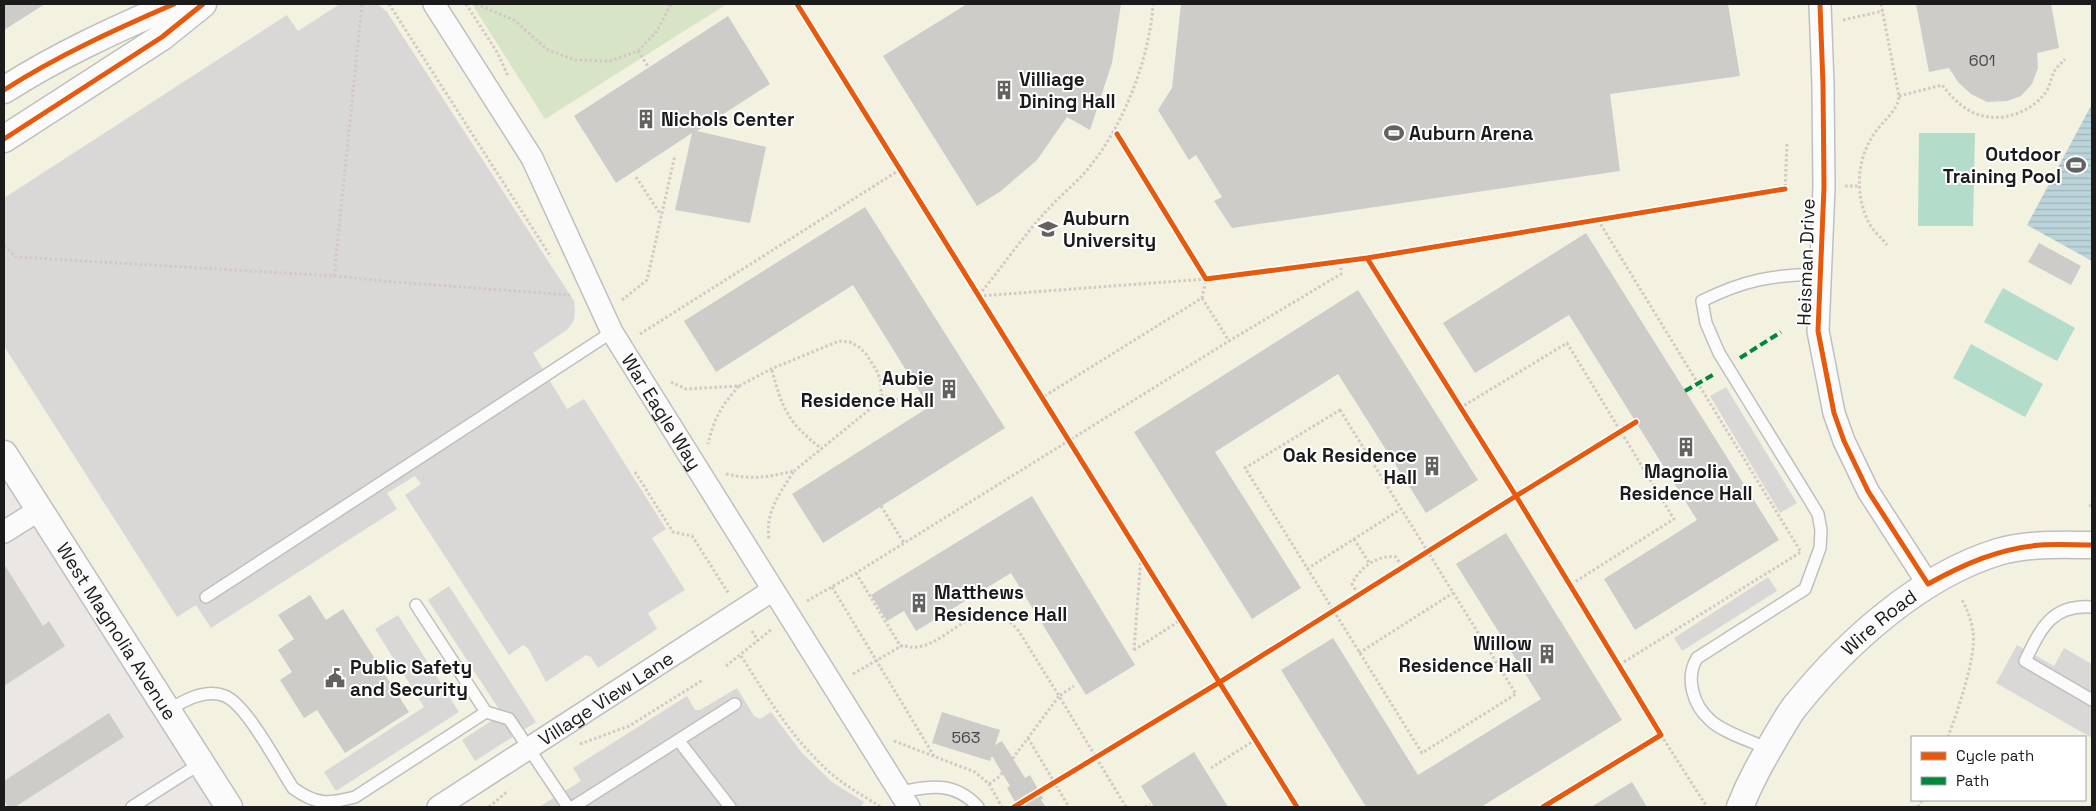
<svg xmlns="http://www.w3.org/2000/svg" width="2096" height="811" font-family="'Space Grotesk',sans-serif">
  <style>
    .education { fill: #f3f1e0; fill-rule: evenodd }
    .grass { fill: #d7e4c6 }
    .pitch { fill: #b4dcca }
    .parking { fill: #dad8d7 }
    .water { fill: url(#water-rules) }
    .building { fill: #ceccc9 }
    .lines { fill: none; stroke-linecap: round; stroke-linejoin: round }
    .service-casing { stroke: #c1bfbe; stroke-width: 14 }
    .minor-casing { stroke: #c1bfbe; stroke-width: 24 }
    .tertiary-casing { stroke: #c1bfbe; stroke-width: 29 }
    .path { stroke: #d4c7c6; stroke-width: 3; stroke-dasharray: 2.5 2.5; stroke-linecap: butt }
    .service { stroke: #fcfbfb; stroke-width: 11 }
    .minor { stroke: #fcfbfb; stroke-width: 21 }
    .tertiary { stroke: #fcfbfb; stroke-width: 26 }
    .quiet { stroke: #00873e; stroke-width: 4; stroke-dasharray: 8 4; stroke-linecap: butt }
    .cycleway-casing { stroke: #fff; stroke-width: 8 }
    .cycleway { stroke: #e8590c; stroke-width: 5 }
    .labels { text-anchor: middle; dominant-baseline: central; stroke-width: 4; stroke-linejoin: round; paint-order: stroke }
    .number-label { font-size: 16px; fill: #484746 }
    .poi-label { font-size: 19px; font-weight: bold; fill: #1b1b1b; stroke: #fff; text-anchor: start }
    .street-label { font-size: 19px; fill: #1b1b1b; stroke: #fff }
  </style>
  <defs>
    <pattern id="water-rules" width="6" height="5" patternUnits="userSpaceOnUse" patternTransform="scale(1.25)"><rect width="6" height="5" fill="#bbd4da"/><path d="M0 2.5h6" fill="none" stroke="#a0b5ba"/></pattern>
  </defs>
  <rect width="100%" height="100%" fill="#eae7e4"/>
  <path class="education" d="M4,4H2092V807H229L4,454ZM1912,737H2085V800H1912Z"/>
  <path class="grass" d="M472,4H727L545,119Z"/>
  <path class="pitch" d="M1919,133H1975L1973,226H1918Z
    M2003,288L2075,328L2057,361L1984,322Z
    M1971,344L2043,384L2025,417L1953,378Z"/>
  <path class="parking" d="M340,4H378L387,12L574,301L575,310L574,320L568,329L533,353L567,409L584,399L666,529L652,538L685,590L648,613L657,629L598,668L591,657L586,655L546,682L528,648L523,645L509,655L405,495L421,484L415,476L387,493L397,509L211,628L196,605L177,617L4,346V198L287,15L298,31Z
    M1726,387L1797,503L1780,513L1710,396Z
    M1768,577L1777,591L1682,651L1674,638Z
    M449,586L536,722L475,761L462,740L502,714L428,600Z
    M398,615L459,712L336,791L324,772L424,707L375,629Z
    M2017,645L2054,666L2064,648L2092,664V738L1996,683Z
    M737,688L754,716L760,719L771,712L802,753L832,782L864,802L861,807H539L581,781L573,768L687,696L695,710H700Z"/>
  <path class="water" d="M2092,104V261L2027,225Z"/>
  <path class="building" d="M4,4H45L4,30Z
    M967,4H1121L1112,63L1090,130L1067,117L1037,160L1001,191L977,206L883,56Z
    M1181,4H1728L1740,76L1610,94L1620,171L1232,228L1214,201L1222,197L1196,155L1189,160L1158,110L1172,88Z
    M1916,4H2051L2059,48L2037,53L2038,68L2032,84L2021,96L2007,101L1987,102L1971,94L1958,82L1949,68L1929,72Z
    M728,16L770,84L697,131L766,147L750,223L675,210L692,133L616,183L574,116Z
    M865,207L1005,428L823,543L792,494L929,407L853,285L716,372L684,321Z
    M1586,233L1779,540L1635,630L1604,579L1697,520L1569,315L1475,373L1443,323Z
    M2039,243L2081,266L2071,285L2028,262Z
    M1358,290L1478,480L1426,513L1338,374L1215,452L1301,588L1252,619L1134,432Z
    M1032,496L1135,665L1086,695L1011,573L916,631L904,611L887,621L871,595Z
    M1506,533L1622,720L1481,807H1366L1281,670L1333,638L1418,775L1541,699L1456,564Z
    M4,564L43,626L49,621L65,646L4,686Z
    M310,595L326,620L343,609L409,712L345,753L317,710L304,718L280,680L292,672L278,650L294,639L278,615Z
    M942,712L1000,730L995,745L1002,741L1025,778L1030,775L1043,798L1041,800L1046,807H1018L1007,788L1010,786L992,756L990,761L932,743Z
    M109,713L124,737L15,807H8L4,800V781Z
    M1194,752L1228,807H1154L1141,786Z
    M1632,782L1647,807H1591Z"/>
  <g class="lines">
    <defs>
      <path id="service" d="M206,597L612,332
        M2092,607C2051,604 2041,629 2025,661L2092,700
        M167,711C183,701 205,688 225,696C247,705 279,767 293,788C316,805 328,804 355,797L486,712L416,605
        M486,712L509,719L568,807
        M679,741L730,807
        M1769,749C1753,742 1722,732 1710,720C1693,705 1685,678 1697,658L1805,589L1820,548L1821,530L1818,514L1809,499L1719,353L1706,323L1702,301C1744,280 1772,275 1819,274
        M900,792C930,786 955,781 978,807
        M132,807L201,763
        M573,807L735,704"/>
      <g id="minor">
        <path id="s1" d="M434,4L532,158L612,332L909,807"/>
        <path d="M1820,4L1823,85L1824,187L1818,331L1834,413L1844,441L1868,491L1928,584"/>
        <path d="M4,532L39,510"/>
        <path id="s2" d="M438,807L773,590"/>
      </g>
      <g id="tertiary">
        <path d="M4,90C57,56 116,29 174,4"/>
        <path d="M4,139L162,37L203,4"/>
        <path id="s3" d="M4,454L229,807"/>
        <path id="s4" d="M1740,807C1751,779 1763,759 1778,733C1784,724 1789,713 1797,704C1847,642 1920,576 1998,552C2028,543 2061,545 2092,545"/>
      </g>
    </defs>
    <use href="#service" class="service-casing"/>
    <use href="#minor" class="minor-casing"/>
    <use href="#tertiary" class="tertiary-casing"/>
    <path class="path" d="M389,4L551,257
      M466,4L497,52L508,76
      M476,4L514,20L548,50L575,60L610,61L638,51L657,31L671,4
      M1881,4L1899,96C1898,110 1885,119 1877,130C1857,155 1854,192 1868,221C1872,230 1881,237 1887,245
      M1843,20L1883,11
      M638,51L649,68
      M1899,96L1942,85C1950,95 1959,105 1970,111C1996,125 2029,115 2046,92C2050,86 2051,77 2055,70C2058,66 2062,63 2065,59
      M1787,144L1785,189H1787
      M636,177L661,215
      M1845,186H1859
      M1598,220L1801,552L1619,665
      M4,246L16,257L334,276L394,282L570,295
      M334,276L362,4
      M979,295C1003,266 1025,233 1051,206C1064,192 1079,181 1091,165C1124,124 1150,57 1153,4
      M979,296L1206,279L1202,298L1043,397
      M1202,298L1229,341
      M622,300L647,280L675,155
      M640,334L901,169
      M772,370C782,409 789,424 822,449
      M671,382L686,389L739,386C722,405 714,418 708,444
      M739,386L771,369L839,341L850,342L859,347L866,354L877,371L881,382V395L875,405L794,471
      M881,395L920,406
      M1460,408L1567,343L1674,519L1570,585
      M1340,410L1516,694L1422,753L1245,468Z
      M635,472L673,532L692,536L729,594
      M726,474C753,480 768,477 794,471C780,493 765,512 769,539
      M881,506L904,543
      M2090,507L2092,501
      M1354,539L1370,564
      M1307,569L1401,509
      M856,573L901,647
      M832,587L934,756
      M1358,594L1352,584C1359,568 1378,554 1396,557L1402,567
      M807,601L856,573L1229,341L1341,274V262
      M752,631L758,641
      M1134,650L1141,556
      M1134,650L1181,620
      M1359,653L1453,593
      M741,656C766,695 790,735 824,767C840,783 862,795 881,807
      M726,666L772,629
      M853,674L903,645C942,661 975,582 1018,630L1059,696L1074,686
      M1661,735L1707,807
      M1948,737C1957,712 1977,657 1973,631C1971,619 1967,609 1961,598
      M1028,738L1069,807
      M894,741L975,772L989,784L1002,807
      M580,744L629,726L703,680
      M1211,768L1255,740
      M989,784L999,777L1059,696L1126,807
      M489,807L508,791
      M1145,807L1150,804
      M1918,807L1922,800"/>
    <use href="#service" class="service"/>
    <use href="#minor" class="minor"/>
    <use href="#tertiary" class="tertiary"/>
    <path class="quiet" d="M1740,358L1781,332
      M1685,391L1716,373"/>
    <defs>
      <path id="cycleway" d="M797,4L1297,807
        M1820,4L1823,85L1824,187L1818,331L1834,413L1844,441L1868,491L1928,584C1964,564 2000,548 2041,545C2058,544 2076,545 2092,545
        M4,90C57,56 116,29 174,4
        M1117,134L1206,279L1367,258L1516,496L1636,422
        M4,139L162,37L203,4
        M1367,258L1785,189
        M1014,807L1220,682L1516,496L1661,735L1543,807"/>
    </defs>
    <use href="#cycleway" class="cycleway-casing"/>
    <use href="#cycleway" class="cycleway"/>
  </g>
  <defs>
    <symbol id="building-bare" viewBox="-9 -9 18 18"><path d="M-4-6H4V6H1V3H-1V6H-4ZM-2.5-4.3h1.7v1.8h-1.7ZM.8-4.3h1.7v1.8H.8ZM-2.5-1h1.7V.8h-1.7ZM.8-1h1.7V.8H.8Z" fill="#636261" stroke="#fff" stroke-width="2.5" paint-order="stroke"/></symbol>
    <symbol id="stadium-bare" viewBox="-9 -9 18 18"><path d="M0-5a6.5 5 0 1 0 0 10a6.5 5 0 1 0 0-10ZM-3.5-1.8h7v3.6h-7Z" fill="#636261" stroke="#fff" stroke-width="2.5" paint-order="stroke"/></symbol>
    <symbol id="university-bare" viewBox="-9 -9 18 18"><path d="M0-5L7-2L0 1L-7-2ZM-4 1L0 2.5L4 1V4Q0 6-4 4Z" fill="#636261" stroke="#fff" stroke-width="2.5" paint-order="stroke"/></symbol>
    <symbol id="civic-bare" viewBox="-9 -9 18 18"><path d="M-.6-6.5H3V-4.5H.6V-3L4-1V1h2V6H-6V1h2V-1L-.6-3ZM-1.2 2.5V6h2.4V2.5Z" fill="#636261" stroke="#fff" stroke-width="2.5" paint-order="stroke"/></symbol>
  </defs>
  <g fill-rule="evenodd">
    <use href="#building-bare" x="990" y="76" width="28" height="28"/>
    <use href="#building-bare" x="632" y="105" width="28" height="28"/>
    <use href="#stadium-bare" x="1380" y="119" width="28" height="28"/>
    <use href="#stadium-bare" x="2062" y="151" width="28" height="28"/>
    <use href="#university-bare" x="1034" y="215" width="28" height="28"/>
    <use href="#building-bare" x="935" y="375" width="28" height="28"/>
    <use href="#building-bare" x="1672" y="433" width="28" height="28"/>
    <use href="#building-bare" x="1418" y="452" width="28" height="28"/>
    <use href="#building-bare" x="905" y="589" width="28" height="28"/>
    <use href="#building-bare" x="1533" y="640" width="28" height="28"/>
    <use href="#civic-bare" x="321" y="664" width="28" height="28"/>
  </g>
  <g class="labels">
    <g class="number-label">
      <text x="1982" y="60">601</text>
      <text x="966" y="737">563</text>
    </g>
    <g class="poi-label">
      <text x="1019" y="79">Villiage<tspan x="1019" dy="22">Dining Hall</tspan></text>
      <text x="661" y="119">Nichols Center</text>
      <text x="1409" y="133">Auburn Arena</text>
      <text x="2061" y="154" text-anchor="end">Outdoor<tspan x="2061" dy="22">Training Pool</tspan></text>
      <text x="1063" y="218">Auburn<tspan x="1063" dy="22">University</tspan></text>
      <text x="934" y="378" text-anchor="end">Aubie<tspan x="934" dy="22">Residence Hall</tspan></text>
      <text x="1417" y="455" text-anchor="end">Oak Residence<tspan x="1417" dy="22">Hall</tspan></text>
      <text x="1686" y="471" text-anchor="middle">Magnolia<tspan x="1686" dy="22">Residence Hall</tspan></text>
      <text x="934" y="592">Matthews<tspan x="934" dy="22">Residence Hall</tspan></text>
      <text x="1532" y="643" text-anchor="end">Willow<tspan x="1532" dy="22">Residence Hall</tspan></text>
      <text x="350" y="667">Public Safety<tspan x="350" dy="22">and Security</tspan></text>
    </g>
    <g class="street-label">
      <text transform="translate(1806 262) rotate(-88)">Heisman Drive</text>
      <text stroke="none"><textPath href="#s1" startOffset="468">War Eagle Way</textPath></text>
      <text stroke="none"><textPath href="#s4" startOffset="234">Wire Road</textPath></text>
      <text stroke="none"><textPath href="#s3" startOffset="210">West Magnolia Avenue</textPath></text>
      <text stroke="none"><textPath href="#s2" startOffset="200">Village View Lane</textPath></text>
    </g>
  </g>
  <rect width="2096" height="811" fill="none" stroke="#1b1b1b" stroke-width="10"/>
  <rect x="1911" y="736" width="175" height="65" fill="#ffffff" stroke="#a4a4a4"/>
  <rect x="1921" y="752" width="25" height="8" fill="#e8590c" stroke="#a4a4a4"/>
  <text x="1956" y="761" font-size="15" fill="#1b1b1b">Cycle path</text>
  <rect x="1921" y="777" width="25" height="8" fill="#00873e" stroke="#a4a4a4"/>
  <text x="1956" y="786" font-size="15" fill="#1b1b1b">Path</text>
</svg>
